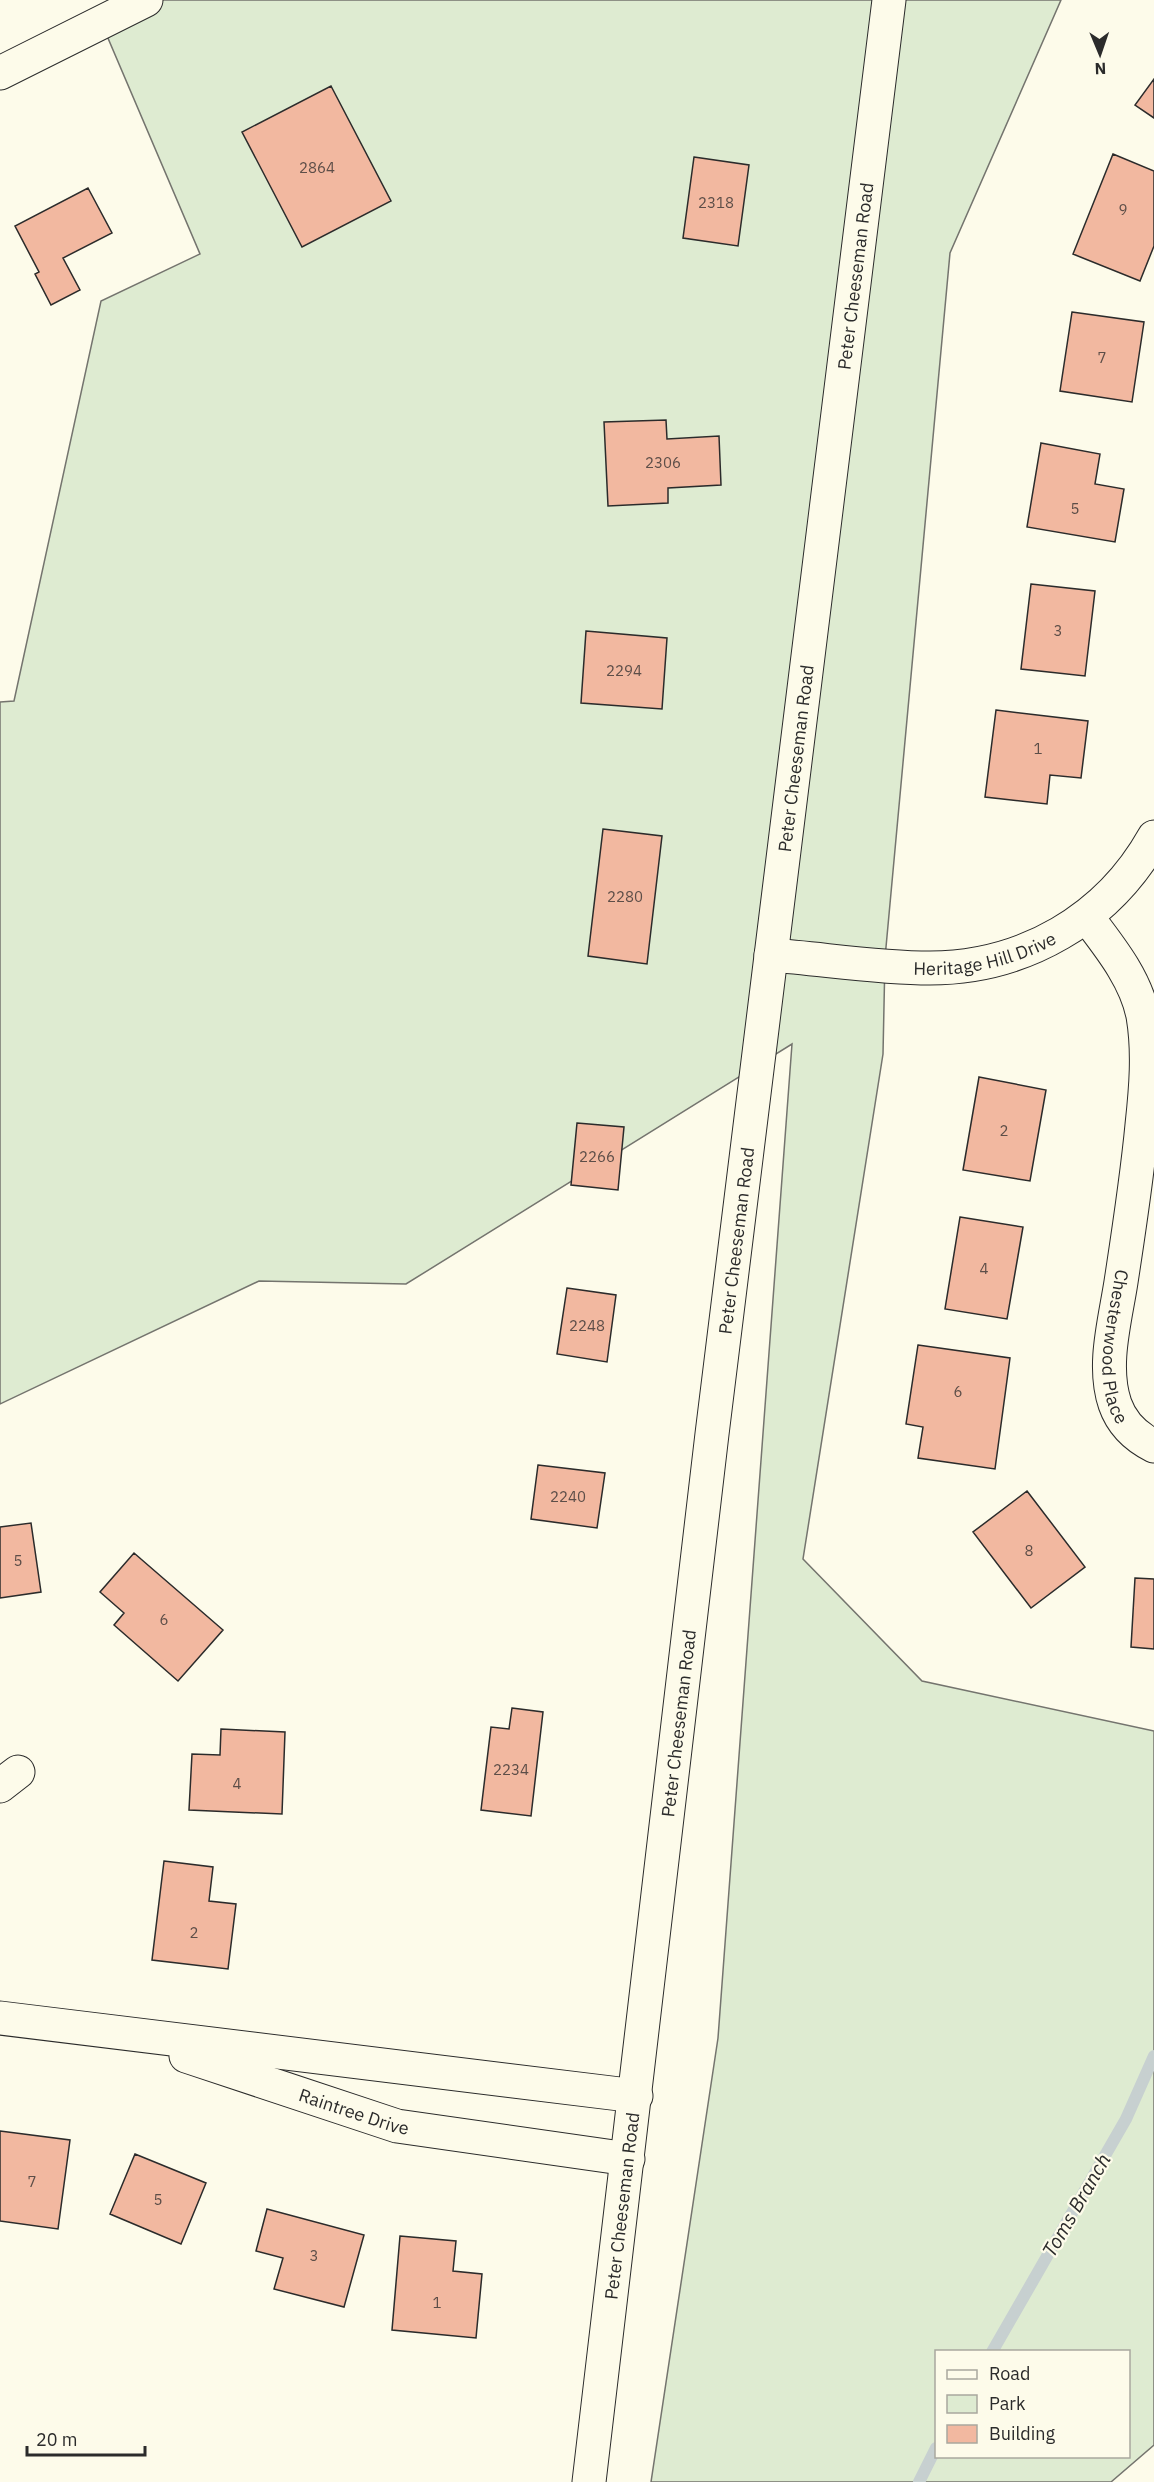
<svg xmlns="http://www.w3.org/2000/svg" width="1154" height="2482" font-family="'IBM Plex Sans',sans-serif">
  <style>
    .green { fill: #deebd1; stroke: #74746e; stroke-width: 1.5; fill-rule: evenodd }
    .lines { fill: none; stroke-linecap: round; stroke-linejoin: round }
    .stream { stroke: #c7d0d0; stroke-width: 12 }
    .building { fill: #f2b8a0; stroke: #2b2b2b; stroke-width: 1.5 }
    .minor-casing { stroke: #2b2b2b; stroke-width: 35 }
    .minor { stroke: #fdfbea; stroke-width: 33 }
    .labels { text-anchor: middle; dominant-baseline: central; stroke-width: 4.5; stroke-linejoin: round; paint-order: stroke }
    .number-label { font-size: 15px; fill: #5d4e48 }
    .street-label { font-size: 18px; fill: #2b2b2b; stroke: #fdfbea }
    .water-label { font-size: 20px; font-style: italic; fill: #2b2b2b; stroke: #fdfbea }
  </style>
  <rect width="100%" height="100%" fill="#fdfbea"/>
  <path class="green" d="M116,0H1061L950,253L885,958L883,1054L803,1559L922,1681L1154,1731V2445L1111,2482H651L718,2038L792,1044L406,1284L259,1281L0,1404V702L14,701L101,301L200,254L96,10ZM936,2352H1128V2456H936Z"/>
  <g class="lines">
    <path class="stream" d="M992,2352L1126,2119L1154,2056
      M919,2482L936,2448"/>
  </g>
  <path class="building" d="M1154,79V118L1135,105Z
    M331,86L391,201L302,247L242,132Z
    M1113,154L1154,171V246L1140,281L1073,254Z
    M694,157L749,165L738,246L683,238Z
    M88,188L112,233L63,258L80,290L51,305L35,274L39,272L15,226Z
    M1072,312L1144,322L1132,402L1060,391Z
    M666,420L667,439L719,436L721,485L668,488V503L608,506L604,422Z
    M1041,443L1100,454L1095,484L1124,489L1115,542L1027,527Z
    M1031,584L1095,591L1085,676L1021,669Z
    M586,631L667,638L662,709L581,703Z
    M996,710L1088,721L1081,778L1050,775L1047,804L985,797Z
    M603,829L662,836L647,964L588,956Z
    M979,1077L1046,1090L1030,1181L963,1170Z
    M577,1123L624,1127L618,1190L571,1185Z
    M960,1217L1023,1227L1007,1319L945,1309Z
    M567,1288L616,1295L607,1362L557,1354Z
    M918,1345L1010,1358L995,1469L918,1458L923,1427L906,1424Z
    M538,1465L605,1473L597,1528L531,1519Z
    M1027,1491L1085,1567L1031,1608L973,1532Z
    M31,1523L41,1592L0,1598V1527Z
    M134,1553L223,1630L178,1681L114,1625L124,1613L100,1592Z
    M1135,1578L1154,1579V1649L1131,1647Z
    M512,1708L543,1712L531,1816L481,1810L491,1727L509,1729Z
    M221,1729L285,1732L282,1814L189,1810L192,1754L220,1755Z
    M164,1861L213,1867L209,1901L236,1904L228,1969L152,1960Z
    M0,2131L70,2140L58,2229L0,2221Z
    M135,2154L206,2183L181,2244L110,2214Z
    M267,2209L364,2235L344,2307L274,2289L283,2258L256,2251Z
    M400,2236L456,2241L453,2271L482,2274L476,2338L392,2330Z"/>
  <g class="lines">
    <defs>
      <g id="minor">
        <path d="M0,73L146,0"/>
        <path id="s1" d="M1087,917C1109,946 1136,979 1143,1016C1149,1052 1146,1088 1142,1125C1137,1178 1129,1230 1121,1282C1115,1321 1102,1366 1115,1404C1122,1424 1136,1437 1154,1446"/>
        <path id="s2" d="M771,955C824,959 877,968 930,968C1024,968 1108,919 1154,837"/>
        <path d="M0,1786L18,1772"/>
        <path d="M0,2018L636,2096"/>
        <path id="s3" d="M186,2056L397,2126L628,2159"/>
        <path id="s4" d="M589,2482L712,1434L889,0"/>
      </g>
    </defs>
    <use href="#minor" class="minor-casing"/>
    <use href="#minor" class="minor"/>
  </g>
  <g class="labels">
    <g class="number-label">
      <text x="317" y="167">2864</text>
      <text x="716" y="202">2318</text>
      <text x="1123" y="209">9</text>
      <text x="1102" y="357">7</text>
      <text x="663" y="462">2306</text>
      <text x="1075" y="508">5</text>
      <text x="1058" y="630">3</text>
      <text x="624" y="670">2294</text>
      <text x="1038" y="748">1</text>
      <text x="625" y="896">2280</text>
      <text x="1004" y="1130">2</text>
      <text x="597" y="1156">2266</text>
      <text x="984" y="1268">4</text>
      <text x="587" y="1325">2248</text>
      <text x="958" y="1391">6</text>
      <text x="568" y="1496">2240</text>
      <text x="1029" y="1550">8</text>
      <text x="18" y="1560">5</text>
      <text x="164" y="1619">6</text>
      <text x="511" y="1769">2234</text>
      <text x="237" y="1783">4</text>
      <text x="194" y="1932">2</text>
      <text x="32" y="2181">7</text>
      <text x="158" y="2199">5</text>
      <text x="314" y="2255">3</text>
      <text x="437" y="2302">1</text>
    </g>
    <g class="street-label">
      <text stroke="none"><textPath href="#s4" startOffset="2222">Peter Cheeseman Road</textPath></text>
      <text stroke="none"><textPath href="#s4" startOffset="1736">Peter Cheeseman Road</textPath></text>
      <text stroke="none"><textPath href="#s2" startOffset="216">Heritage Hill Drive</textPath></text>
      <text stroke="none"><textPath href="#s4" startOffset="1250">Peter Cheeseman Road</textPath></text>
      <text stroke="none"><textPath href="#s1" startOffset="448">Chesterwood Place</textPath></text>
      <text stroke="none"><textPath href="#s4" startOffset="764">Peter Cheeseman Road</textPath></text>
      <text stroke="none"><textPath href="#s3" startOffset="177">Raintree Drive</textPath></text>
      <text stroke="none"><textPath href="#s4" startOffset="278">Peter Cheeseman Road</textPath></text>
    </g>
    <g class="water-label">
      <text transform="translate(1076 2205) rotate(-60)">Toms Branch</text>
    </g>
  </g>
  <rect x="935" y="2350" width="195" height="108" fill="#fdfbea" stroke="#a9a89e" stroke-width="1.5"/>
  <rect x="947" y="2370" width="30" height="9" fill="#fdfbea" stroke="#a9a89e" stroke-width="1.5"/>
  <text x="989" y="2380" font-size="18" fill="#2b2b2b">Road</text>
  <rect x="947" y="2395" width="30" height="18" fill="#deebd1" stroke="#a9a89e" stroke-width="1.5"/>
  <text x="989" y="2410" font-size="18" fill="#2b2b2b">Park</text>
  <rect x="947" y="2425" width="30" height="18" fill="#f2b8a0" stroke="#a9a89e" stroke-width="1.5"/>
  <text x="989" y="2440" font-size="18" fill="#2b2b2b">Building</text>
  <g transform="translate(1100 54) rotate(178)" stroke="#fdfbea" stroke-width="4.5" paint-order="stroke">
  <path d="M0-4.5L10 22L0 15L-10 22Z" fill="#2b2b2b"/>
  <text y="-9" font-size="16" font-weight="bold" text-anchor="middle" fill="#2b2b2b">N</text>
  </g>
  <path d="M27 2446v9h118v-9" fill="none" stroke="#2b2b2b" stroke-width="3"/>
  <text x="36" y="2446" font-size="18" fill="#2b2b2b" stroke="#fdfbea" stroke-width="4.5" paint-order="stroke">20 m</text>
</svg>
